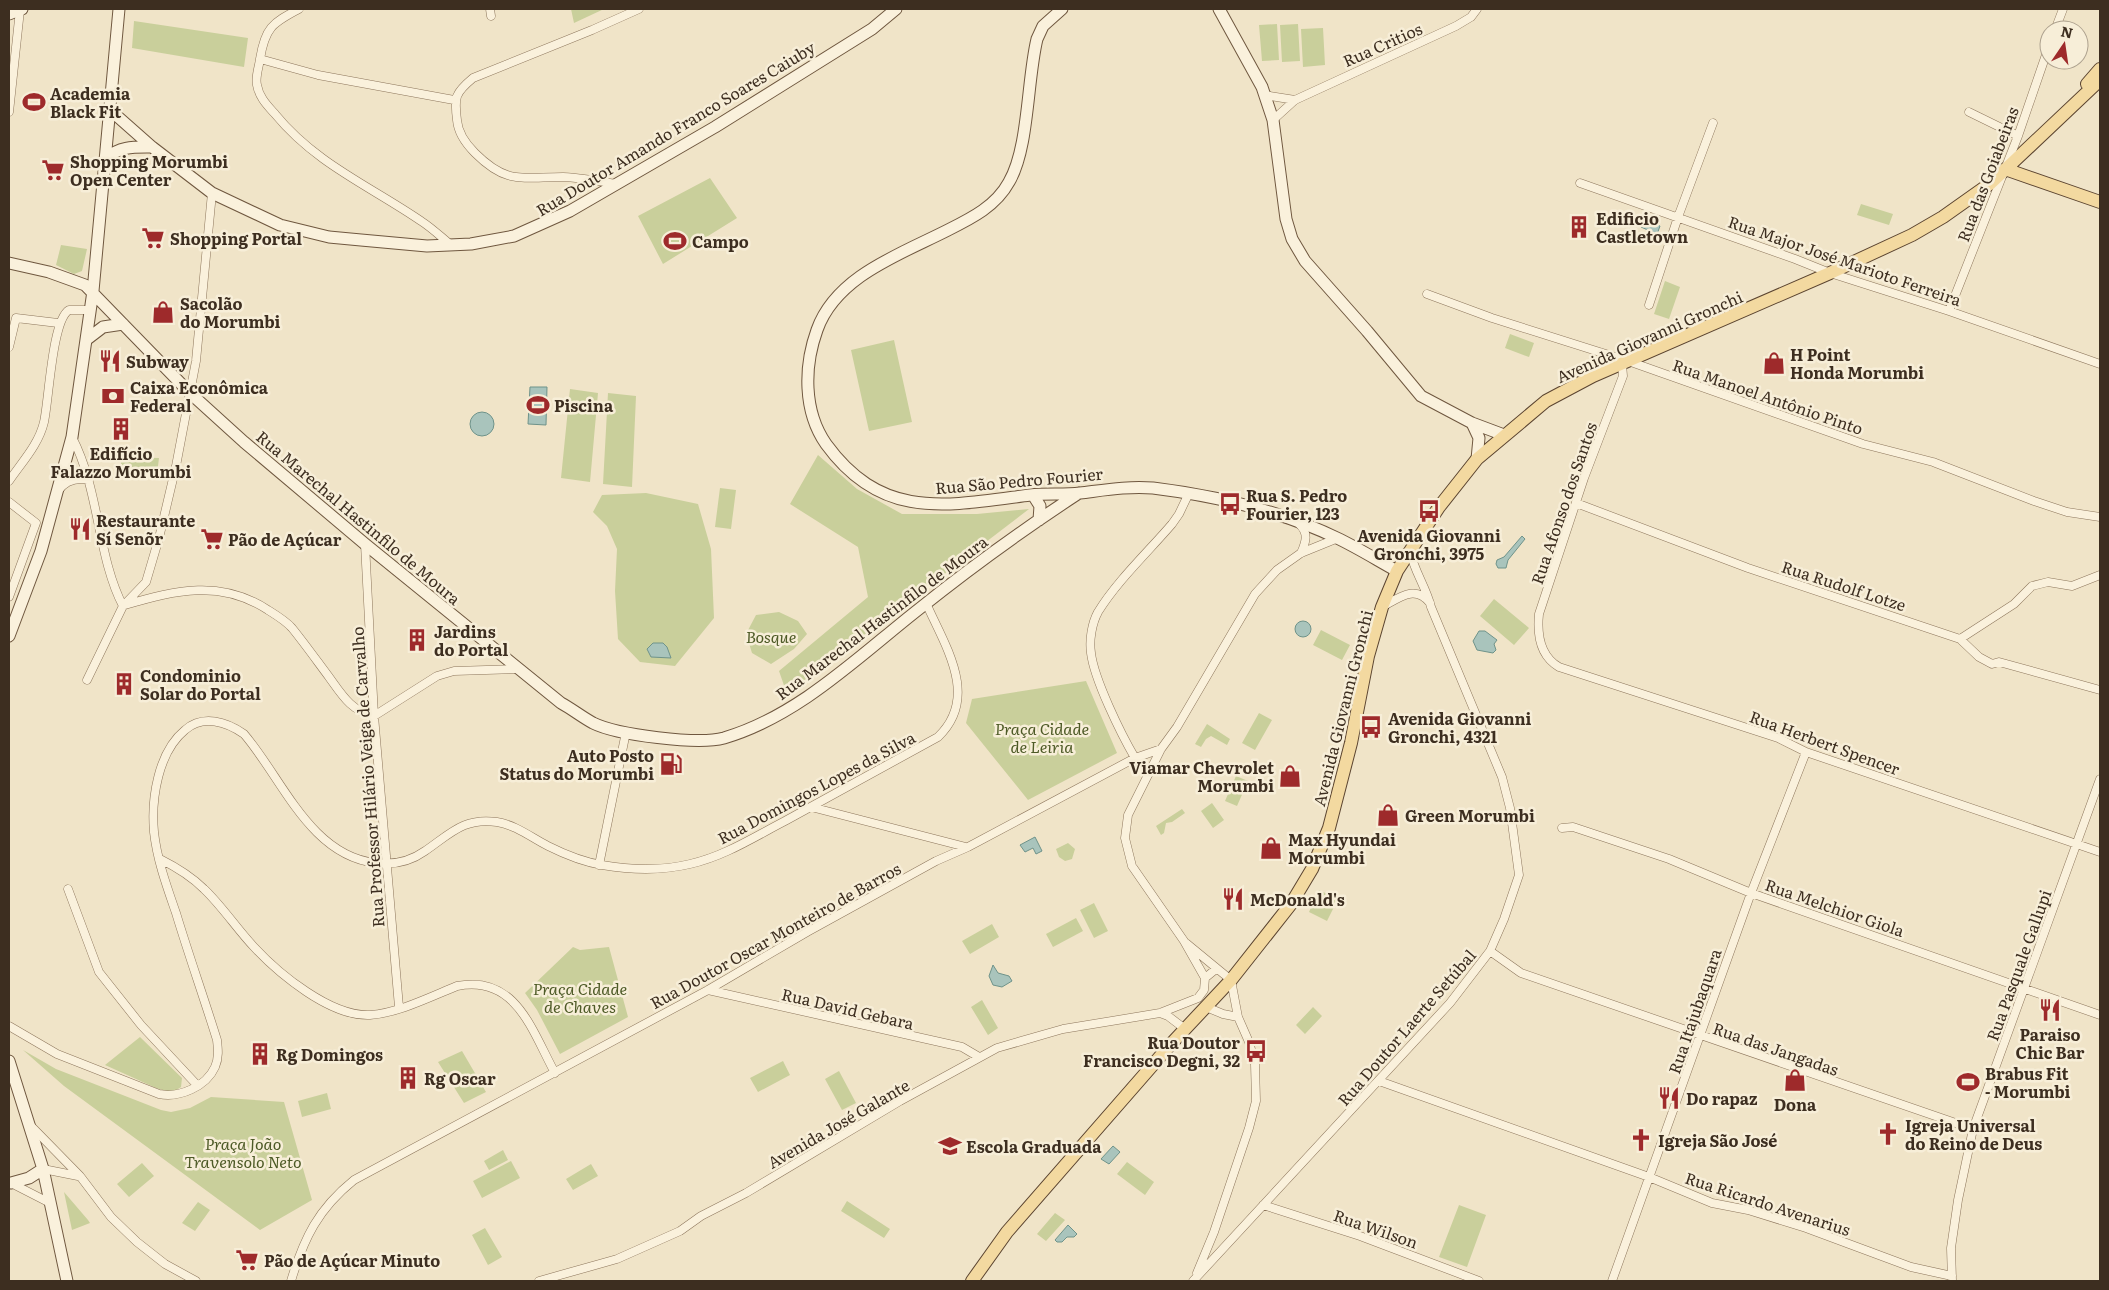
<svg xmlns="http://www.w3.org/2000/svg" width="2109" height="1290" font-family="Literata,serif">
  <style>
    .green { fill: #c9cf9b }
    .water { fill: #a9c4bc; stroke: #6f938a }
    .lines { fill: none; stroke-linecap: round; stroke-linejoin: round }
    .street-casing { stroke: #8d765c; stroke-width: 9 }
    .secondary-casing { stroke: #6f573f; stroke-width: 13 }
    .primary-casing { stroke: #5b4430; stroke-width: 14 }
    .street { stroke: #faf1dc; stroke-width: 8 }
    .secondary { stroke: #faf1dc; stroke-width: 11 }
    .primary { stroke: #f3d9a0; stroke-width: 12 }
    .labels { text-anchor: middle; dominant-baseline: central; stroke-width: 5; stroke-linejoin: round; paint-order: stroke }
    .street-label { font-size: 16px; fill: #3d2e20; stroke: #f7eed8 }
    .poi-label { font-size: 16px; font-weight: bold; fill: #3d2e20; stroke: #f7eed8; text-anchor: start }
    .park-label { font-size: 16px; font-style: italic; fill: #4d5a26; stroke: #f7eed8 }
  </style>
  <rect width="100%" height="100%" fill="#f0e4c8"/>
  <path class="green" d="M571,9H604L574,23Z
    M134,21L248,38L244,67L132,48Z
    M1277,24L1279,60L1262,61L1259,25Z
    M1298,24L1300,61L1282,62L1280,25Z
    M1323,28L1325,65L1303,67L1301,29Z
    M710,178L737,218L663,264L638,216Z
    M1861,204L1893,214L1889,225L1857,215Z
    M61,245L87,249L82,271L74,274L56,265Z
    M1665,281L1680,287L1669,319L1654,314Z
    M1510,334L1534,343L1529,357L1505,348Z
    M894,340L912,422L869,431L851,350Z
    M570,389L598,393L590,482L561,478Z
    M608,393L636,396L632,487L603,484Z
    M818,455L857,489L902,514H977L1029,509L787,694L779,671L868,597L858,547L790,504Z
    M121,457L159,458L157,474L121,473Z
    M720,488L736,490L731,529L715,527Z
    M646,493L698,504L711,549L714,618L675,666L640,662L618,639L615,591L617,549L607,526L593,512L602,495Z
    M1494,599L1529,628L1514,645L1480,616Z
    M779,612L798,621L807,634L794,649L771,664L752,653L746,634L756,615Z
    M1321,630L1350,645L1342,660L1313,645Z
    M1086,681L1117,753L1028,800L966,723L972,699Z
    M1259,713L1272,720L1255,750L1242,743Z
    M1207,724L1230,739L1227,745L1211,736L1206,739L1201,747L1195,744Z
    M1236,776L1248,781L1237,806L1225,801Z
    M1212,803L1224,820L1213,828L1201,811Z
    M1182,809L1185,813L1172,822L1166,823L1164,833L1161,835L1156,826Z
    M1068,843L1075,849L1072,859L1065,861L1059,857L1056,849Z
    M1319,890L1338,899L1327,921L1309,912Z
    M1094,903L1108,931L1094,938L1080,910Z
    M1076,918L1083,931L1053,947L1046,934Z
    M992,924L999,937L970,954L962,941Z
    M573,947L580,950L609,947L628,1017L560,1054L537,1010L525,993Z
    M982,1000L998,1028L988,1035L971,1007Z
    M1313,1007L1322,1016L1305,1034L1296,1025Z
    M140,1037L182,1078L181,1087L172,1093L156,1088L105,1065Z
    M23,1050L56,1069L161,1110L171,1112L190,1108L211,1097L284,1102L312,1200L260,1230L64,1086Z
    M462,1051L486,1092L464,1103L438,1062Z
    M783,1061L790,1075L758,1092L750,1078Z
    M839,1071L856,1103L842,1110L825,1079Z
    M327,1093L331,1109L302,1117L298,1101Z
    M503,1150L508,1160L489,1170L484,1161Z
    M511,1161L520,1178L482,1198L473,1181Z
    M1127,1162L1154,1182L1145,1195L1117,1174Z
    M142,1163L154,1176L129,1197L117,1184Z
    M591,1164L598,1176L573,1190L566,1179Z
    M64,1192L88,1220L90,1223L72,1230Z
    M847,1201L890,1229L884,1238L841,1211Z
    M198,1202L210,1210L195,1231L182,1223Z
    M1459,1205L1486,1215L1467,1267L1439,1257Z
    M1055,1213L1065,1220L1046,1241L1037,1234Z
    M485,1228L502,1257L488,1265L472,1235Z"/>
  <path class="water" d="M1644,220L1660,226L1655,240L1648,237L1650,231L1641,227Z
    M530,387H547L546,425L528,424Z
    M470 424a12 12 0 1 1 24 0a12 12 0 1 1-24 0Z
    M1522,536L1525,539L1508,560L1506,568H1498L1496,564L1497,560L1504,557Z
    M1295 629a8 8 0 1 1 16 0a8 8 0 1 1-16 0Z
    M1479,631H1485L1497,640L1494,644L1496,650L1493,653L1477,650L1473,641Z
    M653,643H663L667,647L671,658L651,657L647,649Z
    M1035,837L1042,851L1036,854L1033,848L1025,852L1020,845Z
    M993,965L998,973L1009,976L1012,981L1002,987L993,985L989,976Z
    M1113,1146L1120,1152L1109,1164L1101,1159Z
    M1068,1225L1077,1234L1074,1237H1067L1062,1242H1057L1055,1240Z"/>
  <g class="lines">
    <defs>
      <path id="street" d="M299,9C272,23 265,28 260,59C259,67 255,77 257,85C259,97 267,105 275,114C316,164 370,186 421,221C432,228 441,237 451,245
        M490,9L491,16
        M2055,30L2063,9
        M260,59L318,75L454,100
        M1264,95L1295,100
        M9,112L20,10
        M1969,112L2018,136
        M1273,120L1295,100L1456,26L1471,17L1477,9
        M1580,183L1795,259L1830,273L1949,311L2100,364
        M616,184C599,181 581,178 563,177C522,177 507,185 475,153C466,144 458,133 457,120C454,97 455,93 473,78L592,30L639,9
        M1427,294L1492,318L1628,361L1863,444L1933,462L2034,501L2067,512L2100,517
        M1649,305L1678,217L1713,123
        M1949,311L2018,136L2049,46
        M9,347L16,318L58,323
        M1622,364L1623,376L1584,478L1539,614C1537,634 1540,656 1559,667L1778,738L1806,752L2100,852
        M72,437C100,491 97,556 123,606
        M9,481C22,462 39,444 44,422C49,400 52,320 69,310H90
        M58,491C66,480 76,477 89,480
        M9,502L36,523L9,597
        M1576,503L1748,568L1960,639L1979,657L1992,664L1999,662L2100,690
        M1299,524C1309,533 1306,542 1301,553
        M365,544L374,716L399,1007
        M125,605C176,590 221,579 268,610C276,615 286,621 292,628C305,644 317,661 329,677C342,695 351,711 374,716L437,676L454,671L517,669
        M1382,607C1399,598 1415,584 1430,603
        M1960,639L2014,604L2032,586L2048,582L2072,586L2100,575
        M87,680L123,606L146,582L159,538L176,466L196,361L212,193
        M1135,758C1121,734 1094,679 1091,653C1089,640 1092,623 1098,612C1117,581 1148,552 1172,524L1179,514L1189,493
        M811,807L966,847
        M1562,828L1573,827L1669,859L1751,893L2100,1015
        M160,859C176,867 191,876 204,889C222,906 237,929 254,947C279,974 331,1017 370,1015C398,1013 430,997 457,986C516,974 532,1031 555,1073
        M599,865L626,732
        M68,889L99,972L141,1025L197,1085
        M1186,943L1231,980L1238,1017L1249,1042L1255,1064L1256,1101L1249,1128L1214,1232L1197,1273
        M1490,951L1521,973L1973,1129
        M1205,978L1184,941L1132,866L1125,838L1128,815L1161,749L1177,727L1255,594L1277,570L1301,553L1338,538
        M708,990L962,1047L979,1057
        M1206,1007L1223,1014L1238,1017
        M1160,1013L1168,1016L1185,1029
        M9,1026L57,1054L159,1094C179,1098 206,1087 215,1067C219,1058 218,1049 217,1040C204,998 189,956 176,913C167,887 157,860 154,832C151,799 158,752 185,730C203,714 227,722 244,734C282,778 310,856 376,863C393,865 411,861 425,851C450,834 464,817 497,822C516,825 532,838 548,846C564,854 584,862 602,865C631,870 661,871 690,864C725,856 754,837 785,821C836,793 887,765 938,737C980,697 945,646 926,603
        M1379,1081L1649,1177L1712,1203L1748,1210L1806,1228L1911,1267L1952,1276
        M31,1126L80,1176L111,1217L137,1242L165,1264L196,1281
        M43,1169L78,1176
        M9,1182L50,1203
        M1263,1205L1360,1236L1479,1281
        M1952,1280L1951,1248L1958,1200L1973,1129L2100,779
        M291,1281C304,1238 318,1209 354,1180L708,990L807,932L936,861L968,847L1135,758L1161,749
        M539,1281L617,1259L680,1231L701,1216L746,1193L900,1101L997,1048L1063,1029L1160,1013L1198,998L1204,990L1205,978L1216,969
        M1193,1281L1450,1003L1490,951L1504,919L1519,875L1510,808L1502,777L1431,607C1426,587 1414,571 1410,551
        M1612,1281L1751,893L1806,752"/>
      <path id="secondary" d="M1062,9L1043,26L1037,39C1027,80 1029,148 1009,182C996,206 972,218 948,230C901,254 836,276 817,330C804,366 803,411 826,444C882,521 946,506 1030,495C1047,493 1064,495 1080,493C1105,490 1128,486 1153,488C1217,496 1279,510 1337,538C1358,548 1377,560 1397,571
        M1219,9L1262,87L1273,120L1286,219L1292,239L1305,261L1367,331L1421,396L1472,423L1504,435
        M9,14L22,9
        M109,109L152,147L212,193L280,225L329,237L361,240L427,246L471,244L514,236L570,211L715,127L872,29L896,9
        M106,158C121,146 133,147 152,147
        M9,263L49,272L85,285L190,393L244,442L365,544L561,703C572,709 582,717 593,723C617,735 698,745 724,738C799,716 859,656 919,609C970,568 1024,529 1079,493
        M86,340L103,327L123,324
        M1472,423L1479,438L1477,459
        M1033,495L1040,506L1039,520
        M9,636L41,551L72,437L93,291L119,9
        M9,1061L43,1169L67,1281
        M11,1183L29,1178L43,1169"/>
      <path id="primary" d="M2087,84L2100,69
        M2005,169L2100,202
        M972,1281L1007,1232L1171,1044L1231,980L1291,904L1312,869L1329,828L1351,743L1368,656L1382,607L1397,571L1439,507L1477,459L1546,401L1593,376L1830,273L1912,235L1943,217L1991,183L2100,80"/>
    </defs>
    <use href="#street" class="street-casing"/>
    <use href="#secondary" class="secondary-casing"/>
    <use href="#primary" class="primary-casing"/>
    <use href="#street" class="street"/>
    <use href="#secondary" class="secondary"/>
    <use href="#primary" class="primary"/>
  </g>
  <defs>
    <symbol id="stadium-bare" viewBox="-9 -9 18 18"><path d="M0-5a6.5 5 0 1 0 0 10a6.5 5 0 1 0 0-10ZM-3.5-1.8h7v3.6h-7Z" fill="#9e2a2b" stroke="#f7eed8" stroke-width="2.5" paint-order="stroke"/></symbol>
    <symbol id="supermarket-bare" viewBox="-9 -9 18 18"><path d="M-6-5.5h2.5l.6 2H6L4.5 2H-2.5L-4.4-4H-6ZM-1.5 3.2a1.3 1.3 0 1 0 .1 0ZM3 3.2a1.3 1.3 0 1 0 .1 0Z" fill="#9e2a2b" stroke="#f7eed8" stroke-width="2.5" paint-order="stroke"/></symbol>
    <symbol id="building-bare" viewBox="-9 -9 18 18"><path d="M-4-6H4V6H1V3H-1V6H-4ZM-2.5-4.3h1.7v1.8h-1.7ZM.8-4.3h1.7v1.8H.8ZM-2.5-1h1.7V.8h-1.7ZM.8-1h1.7V.8H.8Z" fill="#9e2a2b" stroke="#f7eed8" stroke-width="2.5" paint-order="stroke"/></symbol>
    <symbol id="shop-bare" viewBox="-9 -9 18 18"><path d="M-5-2.5h2.3a2.7 3.5 0 0 1 5.4 0H5L5.5 6h-11ZM-1.5-2.5h3a1.5 2.3 0 0 0-3 0Z" fill="#9e2a2b" stroke="#f7eed8" stroke-width="2.5" paint-order="stroke"/></symbol>
    <symbol id="restaurant-bare" viewBox="-9 -9 18 18"><path d="M-5-6h1v4h1v-4h1v4h1v-4h1v5L-1.5 .5V6h-2V.5L-5-1ZM5-6V6H3V1.5H1.5Q1.5-4 5-6Z" fill="#9e2a2b" stroke="#f7eed8" stroke-width="2.5" paint-order="stroke"/></symbol>
    <symbol id="bank-bare" viewBox="-9 -9 18 18"><path d="M-6-4H6V4H-6ZM0-2.3a2.3 2.3 0 1 0 0 4.6a2.3 2.3 0 1 0 0-4.6Z" fill="#9e2a2b" stroke="#f7eed8" stroke-width="2.5" paint-order="stroke"/></symbol>
    <symbol id="bus-bare" viewBox="-9 -9 18 18"><path d="M-5-6H5V4H4V6H2V4H-2V6H-4V4H-5ZM-3.5-4V0h7V-4ZM-3.5 1.2v1.5H-2V1.2ZM2 1.2v1.5H3.5V1.2Z" fill="#9e2a2b" stroke="#f7eed8" stroke-width="2.5" paint-order="stroke"/></symbol>
    <symbol id="fuel-bare" viewBox="-9 -9 18 18"><path d="M-5.5-6h7V0h2V4h1.3V-2.5L3-4.5l.8-.8L6-3V5H2.5V1h-1V6h-7ZM-4.2-4.7v3.2H.2V-4.7Z" fill="#9e2a2b" stroke="#f7eed8" stroke-width="2.5" paint-order="stroke"/></symbol>
    <symbol id="church-bare" viewBox="-9 -9 18 18"><path d="M-1.2-6h2.4v3.5h3.3v2.4h-3.3V6h-2.4V-.1h-3.3v-2.4h3.3Z" fill="#9e2a2b" stroke="#f7eed8" stroke-width="2.5" paint-order="stroke"/></symbol>
    <symbol id="school-bare" viewBox="-9 -9 18 18"><path d="M0-5L7-2L0 1L-7-2ZM-4 1L0 2.5L4 1V4Q0 6-4 4Z" fill="#9e2a2b" stroke="#f7eed8" stroke-width="2.5" paint-order="stroke"/></symbol>
  </defs>
  <g fill-rule="evenodd">
    <use href="#stadium-bare" x="18" y="86" width="32" height="32"/>
    <use href="#supermarket-bare" x="37" y="154" width="32" height="32"/>
    <use href="#building-bare" x="1563" y="211" width="32" height="32"/>
    <use href="#supermarket-bare" x="137" y="222" width="32" height="32"/>
    <use href="#stadium-bare" x="659" y="225" width="32" height="32"/>
    <use href="#shop-bare" x="147" y="296" width="32" height="32"/>
    <use href="#restaurant-bare" x="94" y="345" width="32" height="32"/>
    <use href="#shop-bare" x="1758" y="347" width="32" height="32"/>
    <use href="#bank-bare" x="97" y="380" width="32" height="32"/>
    <use href="#stadium-bare" x="522" y="389" width="32" height="32"/>
    <use href="#building-bare" x="105" y="413" width="32" height="32"/>
    <use href="#bus-bare" x="1214" y="488" width="32" height="32"/>
    <use href="#bus-bare" x="1413" y="495" width="32" height="32"/>
    <use href="#restaurant-bare" x="64" y="513" width="32" height="32"/>
    <use href="#supermarket-bare" x="196" y="523" width="32" height="32"/>
    <use href="#building-bare" x="401" y="624" width="32" height="32"/>
    <use href="#building-bare" x="108" y="668" width="32" height="32"/>
    <use href="#bus-bare" x="1355" y="711" width="32" height="32"/>
    <use href="#fuel-bare" x="655" y="748" width="32" height="32"/>
    <use href="#shop-bare" x="1274" y="760" width="32" height="32"/>
    <use href="#shop-bare" x="1372" y="799" width="32" height="32"/>
    <use href="#shop-bare" x="1255" y="832" width="32" height="32"/>
    <use href="#restaurant-bare" x="1217" y="883" width="32" height="32"/>
    <use href="#restaurant-bare" x="2034" y="994" width="32" height="32"/>
    <use href="#bus-bare" x="1240" y="1035" width="32" height="32"/>
    <use href="#building-bare" x="244" y="1038" width="32" height="32"/>
    <use href="#building-bare" x="392" y="1062" width="32" height="32"/>
    <use href="#shop-bare" x="1779" y="1064" width="32" height="32"/>
    <use href="#stadium-bare" x="1952" y="1066" width="32" height="32"/>
    <use href="#restaurant-bare" x="1653" y="1082" width="32" height="32"/>
    <use href="#church-bare" x="1872" y="1118" width="32" height="32"/>
    <use href="#church-bare" x="1625" y="1124" width="32" height="32"/>
    <use href="#school-bare" x="934" y="1130" width="32" height="32"/>
    <use href="#supermarket-bare" x="231" y="1244" width="32" height="32"/>
  </g>
  <g class="labels">
    <g class="street-label">
      <text transform="translate(1382 44) rotate(-24)">Rua Critios</text>
      <text transform="translate(675 128) rotate(-31)">Rua Doutor Amando Franco Soares Caiuby</text>
      <text transform="translate(1987 174) rotate(-69)">Rua das Goiabeiras</text>
      <text transform="translate(1845 260) rotate(19)">Rua Major José Marioto Ferreira</text>
      <text transform="translate(1649 336) rotate(-24)">Avenida Giovanni Gronchi</text>
      <text transform="translate(1768 396) rotate(19)">Rua Manoel Antônio Pinto</text>
      <text transform="translate(1019 480) rotate(-5)">Rua São Pedro Fourier</text>
      <text transform="translate(1563 503) rotate(-71)">Rua Afonso dos Santos</text>
      <text transform="translate(359 517) rotate(40)">Rua Marechal Hastinfilo de Moura</text>
      <text transform="translate(1844 585) rotate(18)">Rua Rudolf Lotze</text>
      <text transform="translate(881 617) rotate(-37)">Rua Marechal Hastinfilo de Moura</text>
      <text transform="translate(1342 708) rotate(-76)">Avenida Giovanni Gronchi</text>
      <text transform="translate(1825 742) rotate(20)">Rua Herbert Spencer</text>
      <text transform="translate(367 777) rotate(-94)">Rua Professor Hilário Veiga de Carvalho</text>
      <text transform="translate(816 787) rotate(-28)">Rua Domingos Lopes da Silva</text>
      <text transform="translate(1835 907) rotate(19)">Rua Melchior Giola</text>
      <text transform="translate(775 935) rotate(-29)">Rua Doutor Oscar Monteiro de Barros</text>
      <text transform="translate(2018 965) rotate(-70)">Rua Pasquale Gallupi</text>
      <text transform="translate(848 1008) rotate(13)">Rua David Gebara</text>
      <text transform="translate(1694 1011) rotate(-71)">Rua Itajubaquara</text>
      <text transform="translate(1406 1027) rotate(-49)">Rua Doutor Laerte Setúbal</text>
      <text transform="translate(1776 1048) rotate(19)">Rua das Jangadas</text>
      <text transform="translate(838 1123) rotate(-30)">Avenida José Galante</text>
      <text transform="translate(1768 1203) rotate(18)">Rua Ricardo Avenarius</text>
      <text transform="translate(1376 1228) rotate(19)">Rua Wilson</text>
    </g>
    <g class="poi-label">
      <text x="50" y="93">Academia<tspan x="50" dy="18">Black Fit</tspan></text>
      <text x="70" y="161">Shopping Morumbi<tspan x="70" dy="18">Open Center</tspan></text>
      <text x="1596" y="218">Edificio<tspan x="1596" dy="18">Castletown</tspan></text>
      <text x="170" y="238">Shopping Portal</text>
      <text x="692" y="241">Campo</text>
      <text x="180" y="303">Sacolão<tspan x="180" dy="18">do Morumbi</tspan></text>
      <text x="1790" y="354">H Point<tspan x="1790" dy="18">Honda Morumbi</tspan></text>
      <text x="126" y="361">Subway</text>
      <text x="130" y="387">Caixa Econômica<tspan x="130" dy="18">Federal</tspan></text>
      <text x="554" y="405">Piscina</text>
      <text x="121" y="453" text-anchor="middle">Edifício<tspan x="121" dy="18">Falazzo Morumbi</tspan></text>
      <text x="1246" y="495">Rua S. Pedro<tspan x="1246" dy="18">Fourier, 123</tspan></text>
      <text x="96" y="520">Restaurante<tspan x="96" dy="18">Sí Senõr</tspan></text>
      <text x="1429" y="535" text-anchor="middle">Avenida Giovanni<tspan x="1429" dy="18">Gronchi, 3975</tspan></text>
      <text x="228" y="539">Pão de Açúcar</text>
      <text x="434" y="631">Jardins<tspan x="434" dy="18">do Portal</tspan></text>
      <text x="140" y="675">Condominio<tspan x="140" dy="18">Solar do Portal</tspan></text>
      <text x="1388" y="718">Avenida Giovanni<tspan x="1388" dy="18">Gronchi, 4321</tspan></text>
      <text x="654" y="755" text-anchor="end">Auto Posto<tspan x="654" dy="18">Status do Morumbi</tspan></text>
      <text x="1274" y="767" text-anchor="end">Viamar Chevrolet<tspan x="1274" dy="18">Morumbi</tspan></text>
      <text x="1405" y="815">Green Morumbi</text>
      <text x="1288" y="839">Max Hyundai<tspan x="1288" dy="18">Morumbi</tspan></text>
      <text x="1250" y="899">McDonald's</text>
      <text x="2050" y="1034" text-anchor="middle">Paraiso<tspan x="2050" dy="18">Chic Bar</tspan></text>
      <text x="1240" y="1042" text-anchor="end">Rua Doutor<tspan x="1240" dy="18">Francisco Degni, 32</tspan></text>
      <text x="276" y="1054">Rg Domingos</text>
      <text x="1985" y="1073">Brabus Fit<tspan x="1985" dy="18">- Morumbi</tspan></text>
      <text x="424" y="1078">Rg Oscar</text>
      <text x="1686" y="1098">Do rapaz</text>
      <text x="1795" y="1104" text-anchor="middle">Dona</text>
      <text x="1905" y="1125">Igreja Universal<tspan x="1905" dy="18">do Reino de Deus</tspan></text>
      <text x="1658" y="1140">Igreja São José</text>
      <text x="966" y="1146">Escola Graduada</text>
      <text x="264" y="1260">Pão de Açúcar Minuto</text>
    </g>
    <g class="park-label">
      <text x="771" y="636">Bosque</text>
      <text x="1042" y="728">Praça Cidade<tspan x="1042" dy="18">de Leiria</tspan></text>
      <text x="580" y="988">Praça Cidade<tspan x="580" dy="18">de Chaves</tspan></text>
      <text x="243" y="1143">Praça João<tspan x="243" dy="18">Travensolo Neto</tspan></text>
    </g>
  </g>
  <rect width="2109" height="1290" fill="none" stroke="#3d2e20" stroke-width="20"/>
  <g transform="translate(2064 45) rotate(13)"><circle r="24" fill="#f7eed8" stroke="#ada18e"/>
  <path d="M0-4L9 19L0 12L-9 19Z" fill="#9e2a2b"/>
  <text y="-8" font-size="14" font-weight="bold" text-anchor="middle" fill="#3d2e20">N</text>
  </g>
</svg>
